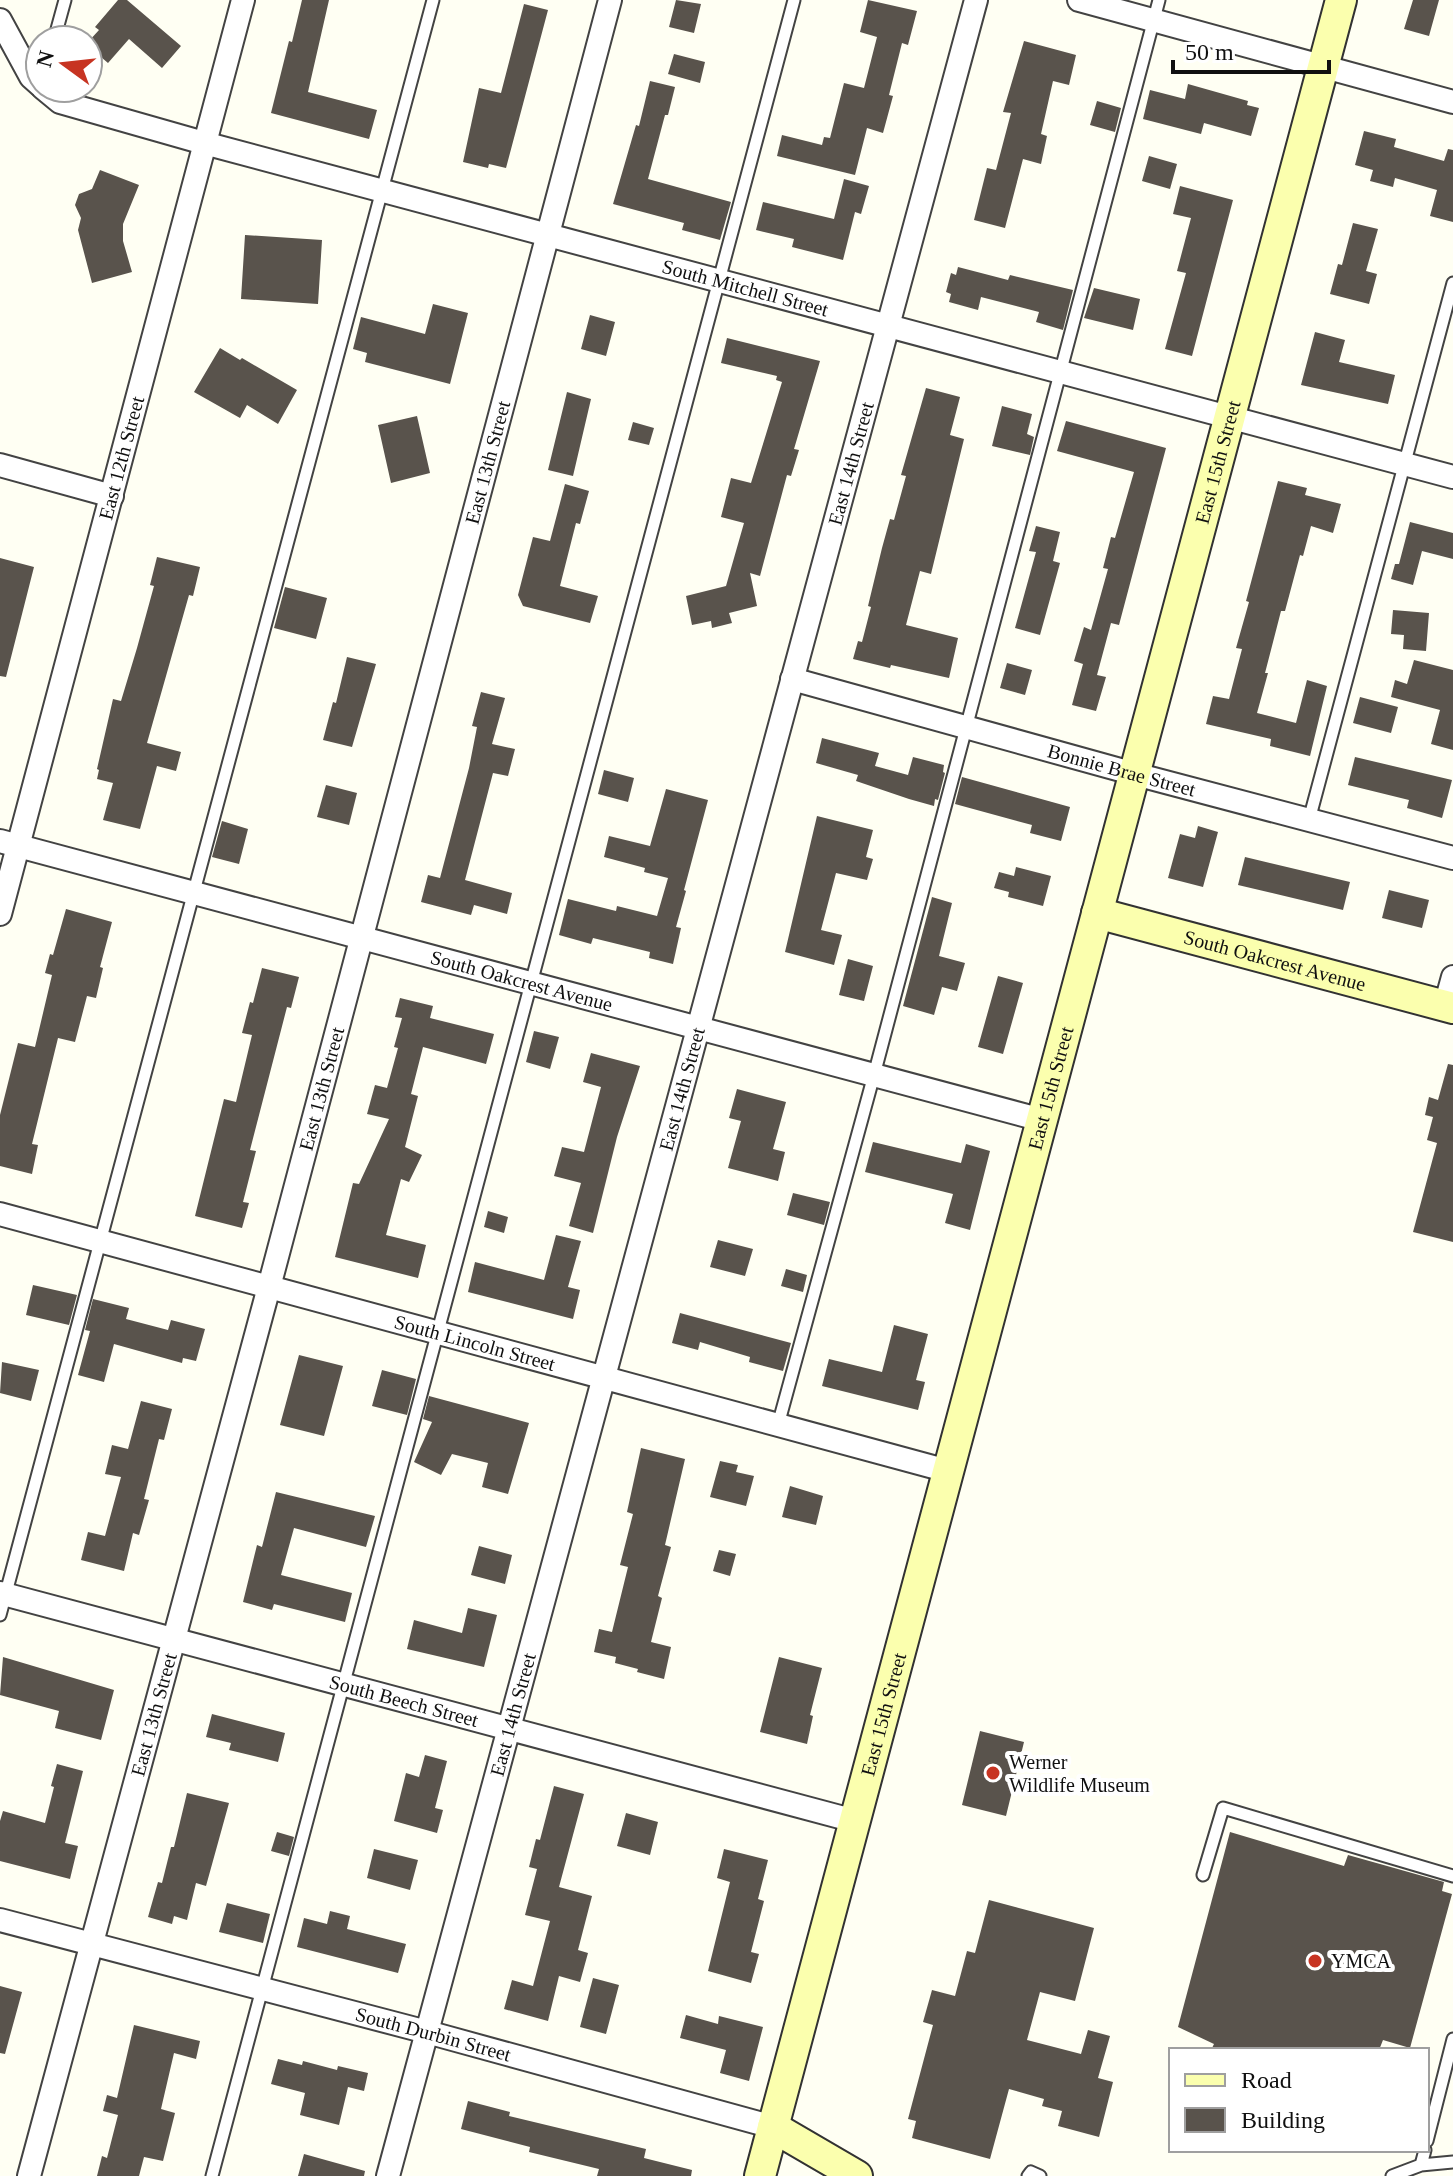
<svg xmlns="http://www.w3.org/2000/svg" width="1453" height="2176" font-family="'Times New Roman',serif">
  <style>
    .building { fill: #59534c }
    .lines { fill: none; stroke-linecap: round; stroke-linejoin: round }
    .lane-casing { stroke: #434343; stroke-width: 15 }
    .street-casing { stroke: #434343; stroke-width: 26 }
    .secondary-casing { stroke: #323232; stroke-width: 34 }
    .lane { stroke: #fff; stroke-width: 11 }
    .street { stroke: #fff; stroke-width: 22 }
    .secondary { stroke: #fbffae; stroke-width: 30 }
    .poi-dot { fill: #c73422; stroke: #fff; stroke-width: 3 }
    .labels { text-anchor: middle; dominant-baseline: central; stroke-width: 8; stroke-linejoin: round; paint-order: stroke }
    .street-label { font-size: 20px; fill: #101010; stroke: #fff }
    .poi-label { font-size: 20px; fill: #101010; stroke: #fff; text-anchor: start }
  </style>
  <rect width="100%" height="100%" fill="#fffff3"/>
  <path class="building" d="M118,0H127L181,46L162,68L129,39L108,63L88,46V42L99,30L95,27Z
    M302,0H329L308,92L377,110L369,139L271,113L289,41L292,42Z
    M676,0L701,4L694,33L669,27Z
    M868,0L917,11L908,45L902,43L889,95L893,96L883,133L867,128L855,175L777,156L782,135L822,145L824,137L830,138L844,83L864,88L877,37L860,32Z
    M1413,0H1439L1429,36L1404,29Z
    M524,4L548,10L506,168L489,164L488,168L463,162L479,88L501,93Z
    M1024,41L1076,55L1069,85L1053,81L1041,134L1047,136L1041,164L1023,159L1005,228L974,220L987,168L996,170L1011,113L1003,112Z
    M674,54L705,62L700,83L668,74Z
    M650,81L675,87L668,115H665L648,179L731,202L720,240L682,230L684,223L613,204L636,125L639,126Z
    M1188,84L1248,101L1247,105L1259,108L1251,136L1204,123L1201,134L1143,119L1150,90L1185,99Z
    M1097,101L1121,108L1115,132L1090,125Z
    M1364,131L1396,139L1394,147L1444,161L1448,149L1453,150V222L1430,216L1437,190L1395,178L1393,187L1370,181L1373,170L1355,165Z
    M1149,156L1177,164L1170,189L1142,181Z
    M100,170L139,185L123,224V241L132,272L92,283L78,230L81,218L75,205L79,194L92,189Z
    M844,179L869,186L861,214L855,212L843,260L792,247L794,239L756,230L763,202L834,219Z
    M1180,186L1233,200L1192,356L1165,349L1186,273L1177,271L1191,218L1173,214Z
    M1353,223L1378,229L1366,271L1377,274L1369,304L1330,294L1338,264L1342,265Z
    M245,235L322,240L318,304L241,299Z
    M958,267L1008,280L1010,275L1073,290L1063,330L1036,322L1039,312L981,297L978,310L949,302L951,294L946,292L951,273L956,275Z
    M1094,288L1140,299L1133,330L1084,318Z
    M433,304L468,313L450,384L365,362L367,353L353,349L361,317L425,334Z
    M590,315L615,322L606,356L581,349Z
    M1315,332L1345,340L1339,362L1395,375L1388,404L1301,385Z
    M727,338L820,361L794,449L799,450L791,476L787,475L760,576L750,573L757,606L729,613L732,623L712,628L711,621L692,625L686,596L726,586L744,523L721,517L731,478L751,483L782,382L776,380L777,376L721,363Z
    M220,348L240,360L242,358L297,390L278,424L247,405L240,418L194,392Z
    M926,388L960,397L950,435L964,439L931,574L920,571L906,625L958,638L949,678L891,665L890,668L853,659L858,641L862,642L871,607L868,606L882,548L890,519L894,520L906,476L901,475Z
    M567,392L591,399L573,476L548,470Z
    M1002,406L1032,414L1027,434L1034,437L1030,455L992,446Z
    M417,416L430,473L391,483L378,425Z
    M1066,421L1166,448L1119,625L1111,623L1097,675L1106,677L1096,711L1072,705L1083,664L1074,661L1084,627L1091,630L1108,569L1103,568L1111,537L1115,538L1134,472L1057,451Z
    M633,422L654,428L649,445L628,440Z
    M1278,481L1307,488L1305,495L1341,504L1333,533L1311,526L1303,556L1300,555L1285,611H1281L1265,673H1268L1257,713L1296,723L1307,680L1327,686L1310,756L1270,746L1271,739L1206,724L1213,696L1229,699L1242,649L1236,648L1249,602L1246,601Z
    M565,484L589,491L580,524L576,523L560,586L598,596L590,623L523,606L518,595L533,537L550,541Z
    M1410,522L1453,533V559L1422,551L1413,585L1391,579L1395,564H1399Z
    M1036,526L1060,532L1053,561L1060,563L1040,635L1015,628L1036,552L1029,551Z
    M157,557L200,567L193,596L189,595L147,743L181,752L176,771L157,766L140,829L103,820L113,783L97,779L99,770L97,769L113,699L121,701L137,648L154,586L150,585Z
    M0,558L34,567L6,677L0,676Z
    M285,587L327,598L316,639L274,628Z
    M1393,610L1429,613L1426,651L1403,649L1404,635L1391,634Z
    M347,657L376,664L352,747L323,740L333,702L336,703Z
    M1414,660L1453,670V750L1431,744L1440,710L1391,697L1395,680L1407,684Z
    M1007,663L1032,670L1025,695L1000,688Z
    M481,692L505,698L492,744L515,749L508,776L493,773L465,880L512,893L507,914L474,905L471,915L421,902L428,875L440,878L469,768L477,727L472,726Z
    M1360,697L1398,707L1391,733L1353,723Z
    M822,738L879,753L875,766L908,775L913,757L944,765L943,772L945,773L938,800L935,799L934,806L909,799L856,781L858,775L816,763Z
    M1355,757L1452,780L1442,818L1407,808L1409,800L1348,785Z
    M604,770L634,778L628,802L598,794Z
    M962,777L1070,807L1061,841L1030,833L1032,825L955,804Z
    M326,785L357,793L349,825L317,817Z
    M666,789L708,800L684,890L686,891L676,927L681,928L673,964L649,958L650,952L593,938L591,944L559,935L568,899L616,911L617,906L657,916L668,878L644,872L645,868L604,857L609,836L650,846Z
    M817,816L873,830L866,857L873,859L867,880L836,873L821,930L842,935L834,965L785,952Z
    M222,821L248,829L239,864L212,857Z
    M1198,826L1218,832L1203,887L1168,878L1180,834L1195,838Z
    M1245,857L1350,882L1343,910L1238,885Z
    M1016,867L1051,876L1043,906L1008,897L1009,892L994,888L999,872L1014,876Z
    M1389,890L1429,900L1422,928L1382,918Z
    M932,897L952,903L939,956L965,963L957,991L942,987L934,1015L903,1006Z
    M66,909L112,922L100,967L103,968L96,998L87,996L75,1042L58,1038L32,1144L38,1145L32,1174L0,1166V1115L18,1043L35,1047L52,975L45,973L50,954L53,955Z
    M848,959L873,966L864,1001L839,995Z
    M262,968L299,977L291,1008L287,1007L250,1150L256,1151L243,1202L249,1203L242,1228L195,1216L224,1099L236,1102L252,1035L242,1033L250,1002L253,1003Z
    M998,976L1023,983L1003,1054L978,1047Z
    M400,998L433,1006L430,1018L494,1034L486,1064L423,1047L411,1094L418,1096L405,1147L422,1155L409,1182L401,1179L386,1235L426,1245L418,1278L335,1257L353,1183L359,1184L389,1119L367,1114L375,1085L387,1088L398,1048L394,1047L402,1018L395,1017Z
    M534,1031L559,1037L550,1069L526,1062Z
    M591,1053L640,1066L617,1137L593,1233L569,1226L581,1183L554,1176L562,1147L584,1152L601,1087L583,1082Z
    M1448,1064L1453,1065V1242L1413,1232L1437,1143L1427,1140L1433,1117L1425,1115L1429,1097L1438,1100Z
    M737,1089L786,1102L773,1149L785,1152L778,1181L728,1168L741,1121L729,1118Z
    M873,1142L961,1163L966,1144L990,1151L970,1230L945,1223L953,1194L865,1172Z
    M793,1193L830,1202L824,1225L787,1215Z
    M488,1211L508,1217L504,1233L484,1227Z
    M556,1235L581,1241L568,1287L580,1290L573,1319L468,1292L475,1262L544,1280Z
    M718,1240L753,1249L745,1276L710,1267Z
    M786,1269L807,1275L803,1292L781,1286Z
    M33,1285L77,1295L69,1325L26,1315Z
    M93,1299L129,1308L126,1319L168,1330L171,1320L205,1329L196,1361L183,1358L182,1363L114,1344L104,1382L78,1375L90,1331L85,1330Z
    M680,1313L791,1343L783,1371L749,1362L750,1357L700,1342L698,1350L672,1343Z
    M894,1325L928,1334L916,1380L925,1382L918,1410L822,1386L829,1359L882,1372Z
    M299,1355L343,1366L324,1436L280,1425Z
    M2,1362L39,1370L31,1401L0,1393Z
    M382,1370L416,1379L407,1415L372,1406Z
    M429,1396L529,1423L508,1494L482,1487L488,1463L452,1454L441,1475L414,1462L432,1422L423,1419Z
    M141,1401L172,1409L164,1440L159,1439L144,1499L149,1500L139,1535L133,1533L124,1571L81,1560L88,1532L105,1536L121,1477L105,1474L112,1445L128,1449Z
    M641,1448L685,1459L665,1545L671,1547L658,1596L662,1598L651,1642L671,1647L664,1679L637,1672L638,1669L615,1663L616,1657L594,1652L599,1629L612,1632L628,1567L620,1565L633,1514L627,1512Z
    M720,1461L738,1465L736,1472L754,1476L746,1506L710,1497Z
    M790,1486L823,1496L816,1525L782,1517Z
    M276,1492L375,1516L366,1547L294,1528L281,1575L352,1593L345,1622L274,1604L272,1610L243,1602L257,1545L262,1547Z
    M479,1546L512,1555L505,1584L471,1575Z
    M719,1550L736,1554L730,1576L713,1571Z
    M468,1608L497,1615L484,1667L407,1649L414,1620L462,1633Z
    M3,1657L114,1690L101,1740L55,1728L59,1711L0,1695Z
    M779,1657L822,1668L810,1715L813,1716L807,1744L760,1732Z
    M212,1714L285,1733L278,1762L229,1750L231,1743L206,1737Z
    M980,1731L1024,1742L1006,1816L962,1805Z
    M425,1755L447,1761L435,1808L443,1810L437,1833L394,1821L406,1773L419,1777Z
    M57,1764L83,1771L65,1843L78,1846L70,1879L0,1861V1821L3,1811L45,1823L54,1787L51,1786Z
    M554,1786L584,1794L559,1887L592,1896L578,1950L588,1953L580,1982L559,1976L548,2021L504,2009L512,1980L533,1986L550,1921L525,1915L537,1869L529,1867L536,1839L540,1840Z
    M187,1793L229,1803L206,1886L196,1883L187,1920L174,1916L172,1924L148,1917L158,1882L162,1883L171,1847H174Z
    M626,1813L658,1822L650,1855L617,1846Z
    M277,1832L294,1837L289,1856L271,1851Z
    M1230,1832L1344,1866L1348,1855L1444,1882L1442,1891L1452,1894L1410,2048L1383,2040L1379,2050H1211L1214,2044L1178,2027Z
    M374,1849L418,1860L410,1890L367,1878Z
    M724,1849L768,1860L758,1899L764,1901L751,1952L759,1954L751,1983L708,1971L730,1882L717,1878Z
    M989,1900L1094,1928L1075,2001L1040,1992L1027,2040L1081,2054L1088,2030L1110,2036L1098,2078L1113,2082L1099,2137L1058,2126L1062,2111L1042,2106L1044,2099L1009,2089L990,2159L912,2138L916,2121L908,2119L933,2025L923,2022L932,1990L955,1996L967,1951L975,1953Z
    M227,1903L270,1914L263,1943L219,1932Z
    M330,1911L350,1916L347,1929L406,1944L398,1973L297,1947L304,1918L327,1924Z
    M593,1978L619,1985L606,2034L580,2027Z
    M0,1986L22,1992L5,2054L0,2053Z
    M686,2015L718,2024L719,2016L763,2027L749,2081L720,2073L726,2050L680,2038Z
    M134,2025L200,2041L196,2059L174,2053L161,2109L175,2113L163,2161L144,2157L139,2176H97L102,2156L107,2158L118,2115L103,2111L107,2095L117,2098Z
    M278,2059L302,2065L303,2061L337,2070L338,2066L368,2073L364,2091L348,2087L339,2125L300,2115L305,2093L271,2084Z
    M468,2101L510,2112L509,2116L646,2149L644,2158L692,2170L691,2176H597L599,2169L529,2152L530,2147L461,2129Z
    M304,2154L365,2171L364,2176H298Z"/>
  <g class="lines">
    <defs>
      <path id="lane" d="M54,40L65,0
        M1309,820L1453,283
        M778,1425L874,1075L1159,0
        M0,1615L433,0
        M1203,1875L1223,1808L1453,1876
        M1427,2141L1453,2039
        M1421,2165L1453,2162
        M212,2176L794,0
        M1028,2176L1031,2172L1040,2176
        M1392,2176L1421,2165L1425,2150"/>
      <g id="street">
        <path d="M1079,0L1453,102"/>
        <path d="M0,20L31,77L40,85"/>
        <path id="s1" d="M43,88L60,102L204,143L1453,477"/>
        <path d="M0,465L112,496"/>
        <path id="s2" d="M792,679L1135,774L1453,858"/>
        <path id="s3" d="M0,841L1042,1120"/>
        <path id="s4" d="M0,914L243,0"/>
        <path d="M1445,1006L1453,977"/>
        <path id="s5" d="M0,1214L948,1471"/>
        <path id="s6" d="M0,1593L855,1821"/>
        <path id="s7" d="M0,1920L427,2032L773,2127"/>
        <path id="s8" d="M29,2176L269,1287L610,0"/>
        <path id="s9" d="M388,2176L976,0"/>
      </g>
      <g id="secondary">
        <path id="s10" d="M1097,913L1453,1008"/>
        <path d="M773,2127L857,2176"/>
        <path id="s11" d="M760,2176L1341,0"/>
      </g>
    </defs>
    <use href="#lane" class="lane-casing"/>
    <use href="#street" class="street-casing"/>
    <use href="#secondary" class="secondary-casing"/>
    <use href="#lane" class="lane"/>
    <use href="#street" class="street"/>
    <use href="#secondary" class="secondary"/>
  </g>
  <g class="poi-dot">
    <circle cx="993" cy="1773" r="8"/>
    <circle cx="1315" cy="1961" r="8"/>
  </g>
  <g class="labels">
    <g class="street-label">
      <text stroke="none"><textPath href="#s1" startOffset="732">South Mitchell Street</textPath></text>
      <text stroke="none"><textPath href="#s4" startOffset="472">East 12th Street</textPath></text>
      <text stroke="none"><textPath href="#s8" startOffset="1774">East 13th Street</textPath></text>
      <text stroke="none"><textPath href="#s9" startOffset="1774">East 14th Street</textPath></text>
      <text stroke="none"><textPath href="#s11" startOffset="1774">East 15th Street</textPath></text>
      <text stroke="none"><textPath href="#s2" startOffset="342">Bonnie Brae Street</textPath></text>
      <text stroke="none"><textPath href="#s10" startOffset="184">South Oakcrest Avenue</textPath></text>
      <text stroke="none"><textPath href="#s3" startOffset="540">South Oakcrest Avenue</textPath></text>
      <text stroke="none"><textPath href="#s9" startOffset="1126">East 14th Street</textPath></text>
      <text stroke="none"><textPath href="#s11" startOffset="1126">East 15th Street</textPath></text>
      <text stroke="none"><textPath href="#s8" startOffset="1126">East 13th Street</textPath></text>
      <text stroke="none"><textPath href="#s5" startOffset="492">South Lincoln Street</textPath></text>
      <text stroke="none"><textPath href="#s6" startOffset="418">South Beech Street</textPath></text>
      <text stroke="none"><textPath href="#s8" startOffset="478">East 13th Street</textPath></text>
      <text stroke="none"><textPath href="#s9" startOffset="478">East 14th Street</textPath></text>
      <text stroke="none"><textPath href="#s11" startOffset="478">East 15th Street</textPath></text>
      <text stroke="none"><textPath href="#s7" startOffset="448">South Durbin Street</textPath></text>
    </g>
    <g class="poi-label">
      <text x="1009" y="1762">Werner<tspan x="1009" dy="23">Wildlife Museum</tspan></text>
      <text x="1331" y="1961">YMCA</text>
    </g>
  </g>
  <rect x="1169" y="2048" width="260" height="104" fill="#ffffff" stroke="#9f9f9f" stroke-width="2"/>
  <rect x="1185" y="2074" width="40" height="12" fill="#fbffae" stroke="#9f9f9f" stroke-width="2"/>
  <text x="1241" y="2088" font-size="24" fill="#101010">Road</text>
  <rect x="1185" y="2108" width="40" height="24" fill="#59534c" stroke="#9f9f9f" stroke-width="2"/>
  <text x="1241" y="2128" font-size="24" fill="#101010">Building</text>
  <g transform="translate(64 64) rotate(285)"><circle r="38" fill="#ffffff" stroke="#9f9f9f" stroke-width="2"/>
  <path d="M0-6L14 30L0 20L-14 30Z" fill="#c73422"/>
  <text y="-12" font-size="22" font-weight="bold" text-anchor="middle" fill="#101010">N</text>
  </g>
  <path d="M1173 60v12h156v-12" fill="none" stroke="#101010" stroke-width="4"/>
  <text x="1185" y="60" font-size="24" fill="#101010" stroke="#ffffff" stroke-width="6" paint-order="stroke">50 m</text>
</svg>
